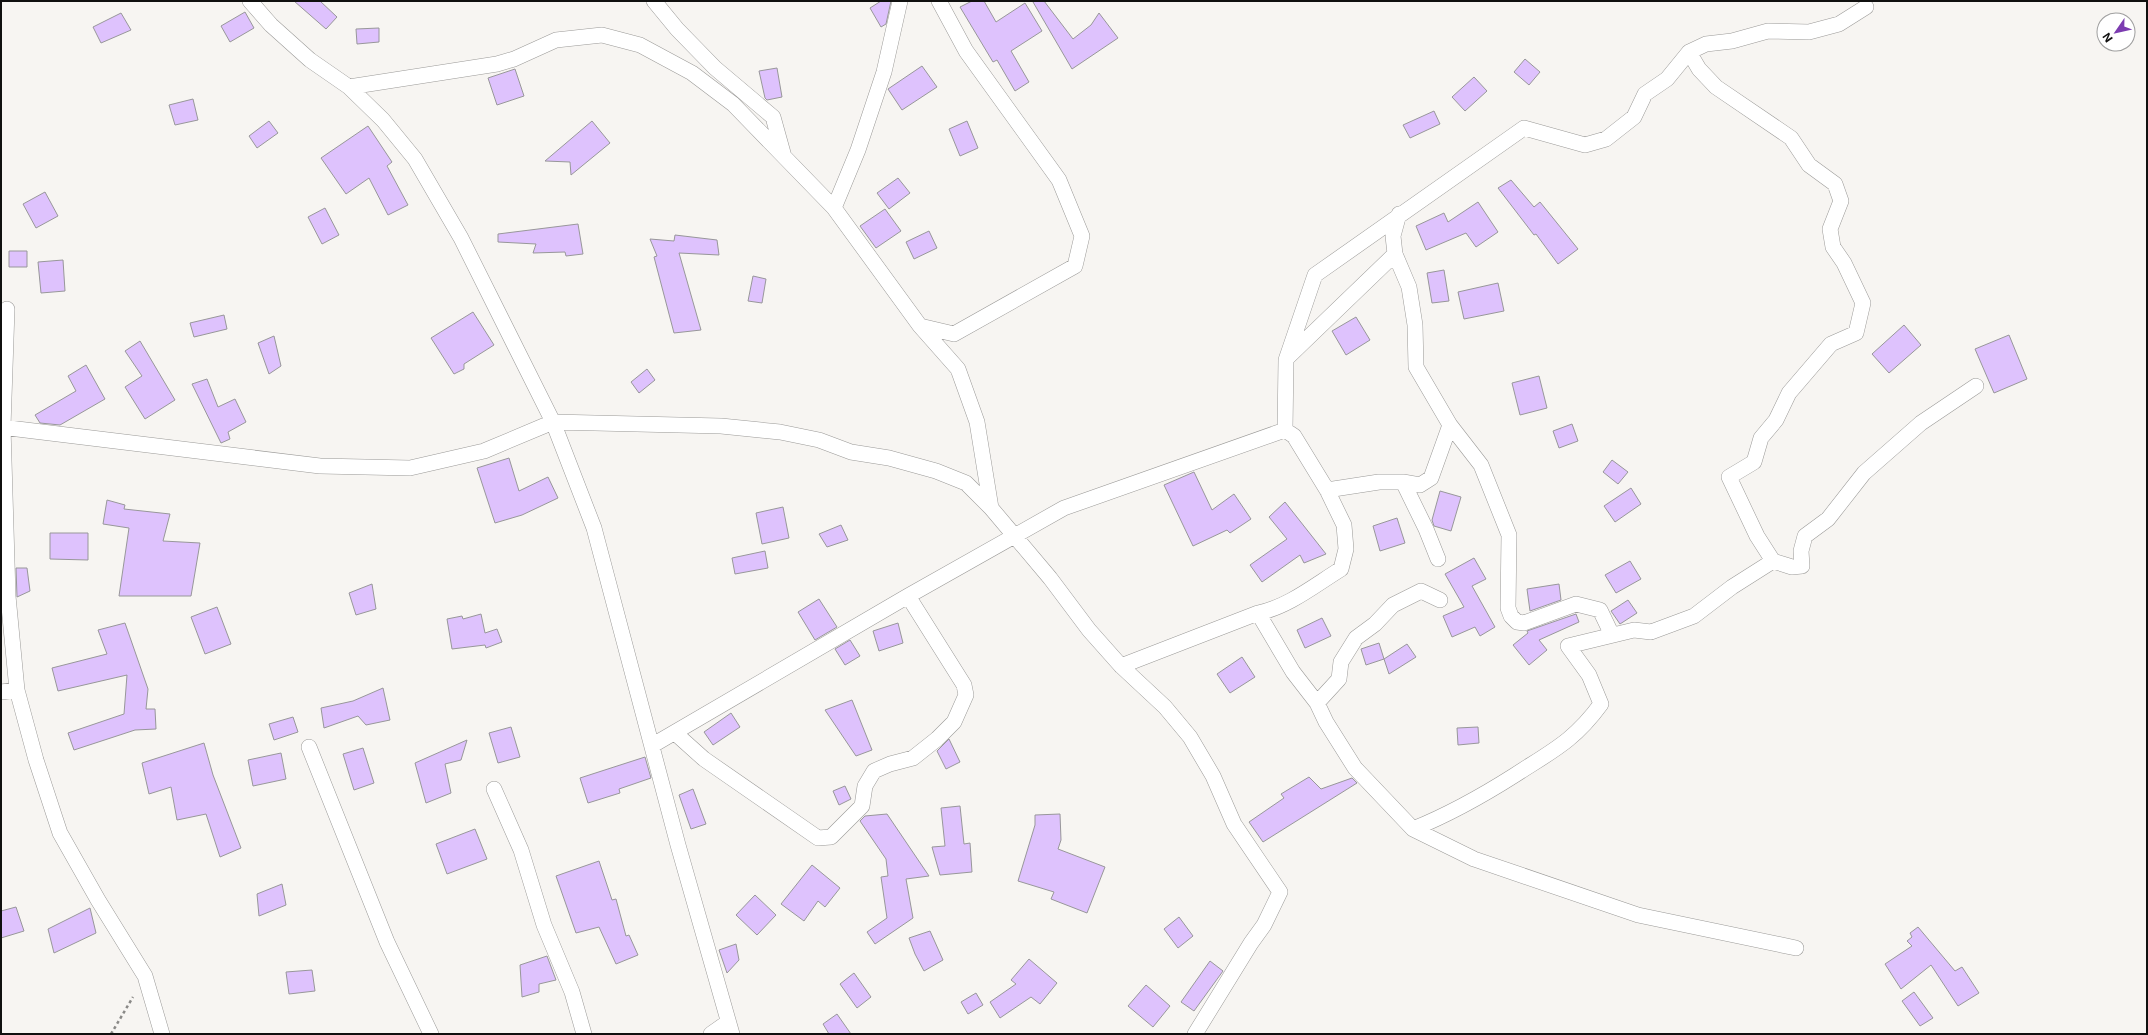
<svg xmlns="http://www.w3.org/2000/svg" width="2148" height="1035" font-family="Inter,sans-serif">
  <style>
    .building { fill: #dec2fd; stroke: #98979a }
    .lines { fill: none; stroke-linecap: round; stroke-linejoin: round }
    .minor-casing { stroke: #9b9a98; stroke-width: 16 }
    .path { stroke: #8a8987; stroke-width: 2.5; stroke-dasharray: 3 3; stroke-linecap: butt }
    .minor { stroke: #fff; stroke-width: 15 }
  </style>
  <rect width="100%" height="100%" fill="#f7f5f2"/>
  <path class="building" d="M294,1H320L337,17L326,29Z
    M881,1H891L886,24L881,27L870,8Z
    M972,1H984L996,22L1025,3L1042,31L1011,51L1029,82L1015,91L997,60L993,62L960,7Z
    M1035,1H1044L1073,39L1091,25L1099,13L1118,38L1072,69L1033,2Z
    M245,12L254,28L230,42L221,26Z
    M121,13L131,30L101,43L93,27Z
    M379,28V42L357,44L356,29Z
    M1525,59L1540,72L1529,85L1514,72Z
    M922,66L937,87L902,110L888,89Z
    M777,68L782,97L767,100L765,98L759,71Z
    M515,69L524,96L497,105L488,78Z
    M1474,77L1487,91L1465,111L1452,97Z
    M193,99L198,120L175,125L169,105Z
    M1434,111L1440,124L1410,138L1403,125Z
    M269,121L278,133L257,148L249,136Z
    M592,121L610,143L571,175L570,162L545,161Z
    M967,121L978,148L960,156L949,129Z
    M368,126L392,162L387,166L408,205L388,215L369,178L346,194L321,158Z
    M898,178L910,193L889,209L877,193Z
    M1511,180L1534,207L1540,202L1578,249L1558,264L1536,234L1534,235L1498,188Z
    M45,192L58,216L36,228L23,204Z
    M1478,202L1498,232L1476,247L1466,233L1426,250L1416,226L1444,213L1448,222Z
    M325,208L339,235L322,244L308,217Z
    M885,209L901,231L876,248L860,226Z
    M578,224L583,254L566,256L565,252L533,253L536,244L498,242V234Z
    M929,231L937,248L914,259L906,242Z
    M675,235L717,240L719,255L679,253L701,330L674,333L654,257L657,256L650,239L674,241Z
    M9,251H27V267H9Z
    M63,260L65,291L41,293L38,262Z
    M1444,270L1449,301L1432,303L1427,273Z
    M753,276L766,279L762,303L748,301Z
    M1498,283L1504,311L1464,319L1458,292Z
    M473,312L494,345L464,364V369L454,374L431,338Z
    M224,315L227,329L194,337L190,323Z
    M1356,317L1370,340L1346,355L1332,331Z
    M1904,325L1921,345L1889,373L1872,354Z
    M2009,335L2027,379L1994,393L1975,349Z
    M274,336L281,366L269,374L258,343Z
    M140,341L175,400L145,419L125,387L142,376L125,351Z
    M86,365L105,399L60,425L40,423L35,415L76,391L68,376Z
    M647,369L655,380L639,393L631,382Z
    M1539,376L1547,408L1520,415L1512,383Z
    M207,379L218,407L235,399L246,422L228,432L230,439L221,443L192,384Z
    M1572,424L1578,441L1559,448L1553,431Z
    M509,458L519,491L548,477L558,498L522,515L495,523L477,468Z
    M1612,460L1628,472L1618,484L1603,472Z
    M1194,472L1212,510L1234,494L1251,519L1230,533L1227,530L1193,546L1164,485Z
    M1631,488L1641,504L1615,522L1604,506Z
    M1440,491L1461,497L1451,531L1434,526L1432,520Z
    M107,500L125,505L124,509L170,514L163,541L200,543L191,596H119L129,528L103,524Z
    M1285,502L1326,554L1304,563L1300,555L1262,582L1250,565L1287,539L1269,517Z
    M783,507L789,538L762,544L756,513Z
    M1397,518L1405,543L1380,551L1373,526Z
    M841,525L848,540L827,547L819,534Z
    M50,533H88V560L50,559Z
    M765,551L768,568L735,574L732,558Z
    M1474,558L1486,579L1472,586L1495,627L1480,636L1475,627L1452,637L1443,616L1464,607L1445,574Z
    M1630,561L1641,579L1616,593L1605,575Z
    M16,568H27L30,591L17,597Z
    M372,584L376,609L356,615L349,593Z
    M1559,584L1561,600L1530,611L1527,589Z
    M819,599L837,627L815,640L798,612Z
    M1628,600L1637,613L1620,624L1611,611Z
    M217,607L231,644L205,654L191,617Z
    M481,614L485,633L497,629L502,642L486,648L485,645L452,649L447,619L462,616L463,619Z
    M1576,614L1579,622L1539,640L1547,650L1529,665L1513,645L1528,633L1527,631Z
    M1322,618L1331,636L1305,648L1297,630Z
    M125,623L148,689L146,709H155L156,729L135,730L74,750L68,733L124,714L127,675L58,691L52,668L107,654L98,630Z
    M898,623L903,643L879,651L873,631Z
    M850,640L860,656L845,665L835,649Z
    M1379,643L1384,659L1366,665L1361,649Z
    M1407,644L1416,657L1389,674L1384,659Z
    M1242,657L1255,677L1230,693L1217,674Z
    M383,688L390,720L366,725L358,716L324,728L321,708L353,701Z
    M852,700L872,750L856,756L825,710Z
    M731,713L740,727L713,745L704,732Z
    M293,717L298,732L274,740L269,724Z
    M511,727L520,757L498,763L489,733Z
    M1478,727L1479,743L1458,745L1457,728Z
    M949,739L960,762L946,769L937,751Z
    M467,740L461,760L445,764L451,793L426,803L415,763Z
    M204,743L213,775L241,848L220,857L206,814L177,820L171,787L149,794L142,763Z
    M363,748L374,783L354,790L343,754Z
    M281,753L286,779L253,786L248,760Z
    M645,757L651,778L619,789L620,793L588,803L580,778Z
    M1309,777L1321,789L1352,778L1357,783L1263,842L1249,822L1284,798L1281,794Z
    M845,786L851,799L839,805L833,791Z
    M693,789L706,824L691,829L679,795Z
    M960,806L964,844L970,843L972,872L940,875L932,847L945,846L941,808Z
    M887,814L929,876L906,879L913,918L875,944L867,932L887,918L881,877L888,876L886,859L860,821L865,816Z
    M1060,814L1061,840L1058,849L1105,867L1087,913L1051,899L1054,892L1018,881L1035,825V815Z
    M475,829L487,859L447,874L436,844Z
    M599,861L612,900L616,899L626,936L629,935L638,955L616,964L599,927L576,933L556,876Z
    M812,865L840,888L825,907L818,901L804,921L781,904Z
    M282,884L286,905L259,916L257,894Z
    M755,895L776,915L757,935L736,915Z
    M16,907L24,931L1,938V911Z
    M90,908L96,933L54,953L48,929Z
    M1179,917L1193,936L1178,948L1164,929Z
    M1918,927L1955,971L1962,967L1979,993L1958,1006L1931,965L1901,989L1885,964L1912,946L1907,941L1912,937L1910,933Z
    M930,931L943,960L924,971L915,954L909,938Z
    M736,944L739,960L727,973L719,950Z
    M547,956L556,980L539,984V992L522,997L520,965Z
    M1029,959L1057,983L1040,1004L1031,997L1000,1018L990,1002L1016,984L1011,980Z
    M1210,961L1223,971L1194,1011L1181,1002Z
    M312,970L315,991L289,994L286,972Z
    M854,973L871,997L857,1008L840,984Z
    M1146,985L1170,1006L1153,1027L1128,1006Z
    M1914,992L1933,1018L1920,1026L1902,1001Z
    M976,993L983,1005L968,1014L961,1002Z
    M837,1014L851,1034H829L823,1024Z"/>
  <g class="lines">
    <defs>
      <path id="minor" d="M250,1L271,25L310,60L349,87L383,120L415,159L461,238L553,422L594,528L678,845L732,1034
        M654,1L677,29L715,68L773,117L783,153
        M1689,52L1699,69L1716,87L1791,138L1809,165L1835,184L1841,201L1830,229L1833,247L1844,263L1863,303L1856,333L1831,344L1789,393L1776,420L1761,438L1754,462L1729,477L1757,536L1773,561
        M349,87L497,64L514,59L556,40L602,35L640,45L692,73L733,104L834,208L920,326L958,369L977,422L991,508
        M834,208L858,150L884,72L900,1
        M1395,254L1393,236L1399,214
        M7,309L3,427L8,596L17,690L36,760L60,833L98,900L145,976L162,1034
        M920,326L954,334L1075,266L1082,236L1059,180L966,51L939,1
        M1287,358L1395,254L1409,287L1415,325L1416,367L1450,425L1431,478L1420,485L1403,482
        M1450,425L1481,465L1509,535L1508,608L1511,616L1517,622L1524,623L1576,604L1600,610L1612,635
        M1,427L320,466L410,468L484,451L553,422L721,426L780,432L819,440L851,452L889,458L936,471L966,483L991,508L1050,578L1089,630L1121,666L1165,707L1190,737L1213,776L1234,824L1280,892L1264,925L1251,943L1195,1034
        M1327,490L1379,482H1403L1426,529L1438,559
        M1258,613C1288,607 1315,585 1341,569L1346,549L1344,525L1327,490L1294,436L1285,430
        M1121,666L1258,613L1293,672L1317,703L1326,722L1355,768L1413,829L1474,859L1638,915L1796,948
        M1,692L17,690
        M1317,703L1339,679L1341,662L1356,638L1375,624L1393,605L1421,591L1440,600
        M675,733L704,759L818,838L831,837L862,806L865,786L874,771L890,764L913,758L937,739L954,722L966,695L964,685L908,596
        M653,745L908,596L1064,508L1285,430L1286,360L1315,275L1524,128L1585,145L1606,139L1634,117L1645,94L1667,79L1689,52L1706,44L1732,41L1768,31L1809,32L1839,24L1866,7
        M309,747L387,942L431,1034
        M494,789L521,850L544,925L572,992L584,1034
        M1413,829C1450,814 1482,796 1515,775C1552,751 1574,741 1601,704L1589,675L1568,646L1634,630L1651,632L1694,616L1732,587L1773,561L1792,567L1802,566L1801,551L1805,536L1828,519L1864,473L1921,423L1976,386
        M711,1034L728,1022"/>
    </defs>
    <use href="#minor" class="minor-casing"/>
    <path class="path" d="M111,1034L133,997"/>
    <use href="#minor" class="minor"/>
  </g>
  <rect width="2148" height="1035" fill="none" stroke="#10100f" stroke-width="4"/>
  <g transform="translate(2116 32) rotate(236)"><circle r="19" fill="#ffffff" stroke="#9f9f9f"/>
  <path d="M0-3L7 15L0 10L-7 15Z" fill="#7c3cb0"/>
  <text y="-6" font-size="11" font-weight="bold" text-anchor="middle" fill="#10100f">N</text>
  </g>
</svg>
